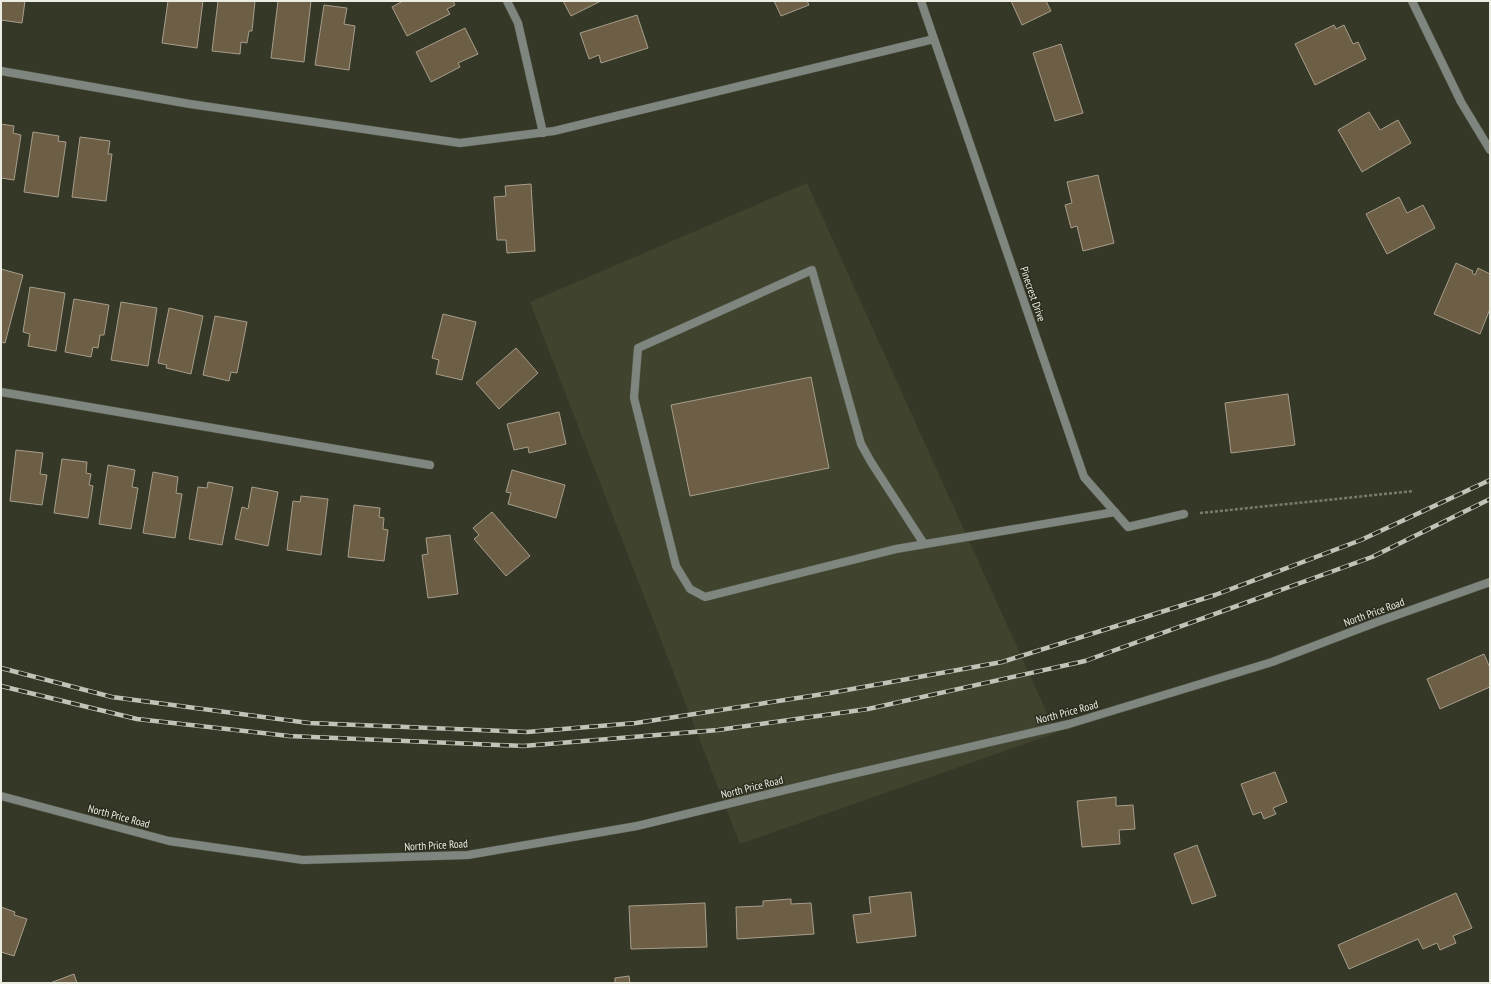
<svg xmlns="http://www.w3.org/2000/svg" width="1491" height="984" font-family="'PT Sans Narrow',sans-serif">
  <style>
    .built { fill: #40432d }
    .building { fill: #6d5f46; stroke: #a79d8b }
    .lines { fill: none; stroke-linecap: round; stroke-linejoin: round }
    .service-casing { stroke: #525545; stroke-width: 9 }
    .minor-casing { stroke: #525545; stroke-width: 9 }
    .tertiary-casing { stroke: #525545; stroke-width: 9 }
    .path { stroke: #797b6d; stroke-width: 2.5; stroke-dasharray: 3 2; stroke-linecap: butt }
    .service { stroke: #7f8680; stroke-width: 8 }
    .minor { stroke: #7f8680; stroke-width: 8 }
    .tertiary { stroke: #7f8680; stroke-width: 8 }
    .rail-casing { stroke: #c0c3b7; stroke-width: 4.5 }
    .rail { stroke: #2b2e1e; stroke-width: 3; stroke-dasharray: 9; stroke-linecap: butt }
    .labels { text-anchor: middle; dominant-baseline: central; stroke-width: 3; stroke-linejoin: round; paint-order: stroke }
    .street-label { font-size: 11px; fill: #ebede3; stroke: #2b2e1e }
  </style>
  <rect width="100%" height="100%" fill="#353827"/>
  <path class="built" d="M807,183L1056,733L740,844L530,302Z"/>
  <path class="building" d="M1,1H25L22,23L1,20Z
    M168,1H203L197,48L162,43Z
    M218,1H255L252,31H249L247,43L241,42L240,54L212,51Z
    M278,1H311L304,62L271,58Z
    M403,1H453L455,5L447,9L450,14L407,36L392,7Z
    M563,1H601L571,16Z
    M774,1H807L809,5L781,16Z
    M1011,1H1046L1051,11L1022,25Z
    M324,5L347,8L344,24L355,26L349,70L315,65Z
    M637,15L648,48L601,63L599,55L589,59L580,33Z
    M1334,25L1336,29L1344,25L1353,44L1358,42L1366,59L1315,85L1295,44Z
    M465,28L478,54L458,63L460,67L431,82L416,52Z
    M1061,44L1083,113L1055,121L1033,53Z
    M1369,112L1380,130L1398,120L1411,143L1362,172L1338,130Z
    M1,124L14,126L13,133L21,135L14,180L1,178Z
    M33,132L59,136L58,141L66,142L58,197L24,192Z
    M80,137L110,141L108,154H112L106,201L72,197Z
    M1098,175L1114,243L1083,251L1077,226L1071,228L1065,205L1072,203L1067,182Z
    M531,184L535,251L507,253L506,240H497L494,197L506,196L505,186Z
    M1399,197L1407,213L1423,205L1435,228L1387,254L1366,214Z
    M1456,263L1473,271L1472,273L1475,275L1478,268L1490,274V309L1480,334L1434,314Z
    M1,269L23,275L5,343L1,342Z
    M30,287L65,293L56,351L28,346L30,334L23,332Z
    M74,299L109,305L104,335H100L98,348L93,347L91,357L65,352Z
    M121,302L157,308L148,366L111,360Z
    M169,308L203,316L191,374L166,368L167,365L158,363Z
    M443,314L476,322L462,380L436,374L439,360L432,358Z
    M215,316L247,322L237,373L231,372L229,381L203,375Z
    M516,348L538,373L499,409L476,383Z
    M811,377L829,468L690,496L671,405Z
    M1288,394L1295,445L1231,453L1225,403Z
    M559,412L566,444L529,453L528,447L514,450L507,424Z
    M16,450L43,453L40,474L47,475L42,505L10,501Z
    M62,459L87,462L86,473L91,474L89,485L93,486L88,518L54,513Z
    M108,465L135,470L132,487L138,488L131,529L99,524Z
    M512,470L565,485L556,518L508,504L511,493L506,492Z
    M153,472L178,477L176,493L182,494L175,538L143,533Z
    M208,482L233,487L222,545L189,539L198,487L207,488Z
    M252,487L278,492L268,546L235,539L242,507L248,509Z
    M301,496L328,499L321,555L287,550L293,501L300,502Z
    M354,505L380,508L379,517L384,518L383,529L388,530L384,561L348,557Z
    M492,512L530,556L506,576L474,539L479,535L473,528Z
    M450,535L458,594L428,598L422,555L428,554L426,538Z
    M1484,654L1490,668V687L1440,709L1427,679Z
    M1275,772L1287,802L1273,808L1276,814L1264,819L1261,812L1253,815L1241,784Z
    M1116,797V806L1133,805L1135,829L1119,830L1120,844L1082,847L1077,801Z
    M1197,845L1216,896L1192,904L1174,854Z
    M911,892L916,936L857,943L853,915L871,913L869,897Z
    M1456,893L1472,928L1453,936L1456,943L1440,950L1437,943L1423,949L1418,939L1349,969L1338,945Z
    M791,899V904L811,903L814,934L737,939L736,907L763,906V901Z
    M705,903L707,947L631,949L629,906Z
    M1,907L15,912L14,915L27,919L14,956L1,952Z
    M74,974L77,983H50Z
    M629,976L630,983H615V978Z"/>
  <g class="lines">
    <defs>
      <path id="service" d="M924,544L871,462L861,444L812,270L638,348L634,398L676,566L690,589L705,597L896,549C969,537 1042,524 1115,512"/>
      <path id="minor" d="M507,1L518,23L543,133
        M921,1L1084,477L1128,527L1184,514
        M1412,1L1461,102L1490,150
        M1,71L190,104L460,143L554,131L934,39
        M1,392L430,465"/>
      <path id="tertiary" d="M1,796L169,841L303,860L468,855L637,826L835,778L1069,724L1272,662L1377,622L1490,582"/>
    </defs>
    <use href="#service" class="service-casing"/>
    <use href="#minor" class="minor-casing"/>
    <use href="#tertiary" class="tertiary-casing"/>
    <path class="path" d="M1200,513L1414,491"/>
    <use href="#service" class="service"/>
    <use href="#minor" class="minor"/>
    <use href="#tertiary" class="tertiary"/>
    <defs>
      <path id="rail" d="M1,668L112,697L309,723L527,732L636,723L830,693L1002,662L1215,595L1361,540L1490,480
        M1,686L137,719L289,736L523,746L718,730L868,709L1085,661L1372,557L1490,499"/>
    </defs>
    <use href="#rail" class="rail-casing"/>
    <use href="#rail" class="rail"/>
  </g>
  <g class="labels">
    <g class="street-label">
      <text transform="translate(1033 294) rotate(71)">Pinecrest Drive</text>
      <text transform="translate(1374 612) rotate(-20)">North Price Road</text>
      <text transform="translate(1067 712) rotate(-15)">North Price Road</text>
      <text transform="translate(752 787) rotate(-14)">North Price Road</text>
      <text transform="translate(119 816) rotate(15)">North Price Road</text>
      <text transform="translate(436 845) rotate(-3)">North Price Road</text>
    </g>
  </g>
  <rect width="1491" height="984" fill="none" stroke="#ebede3" stroke-width="4"/>
</svg>
